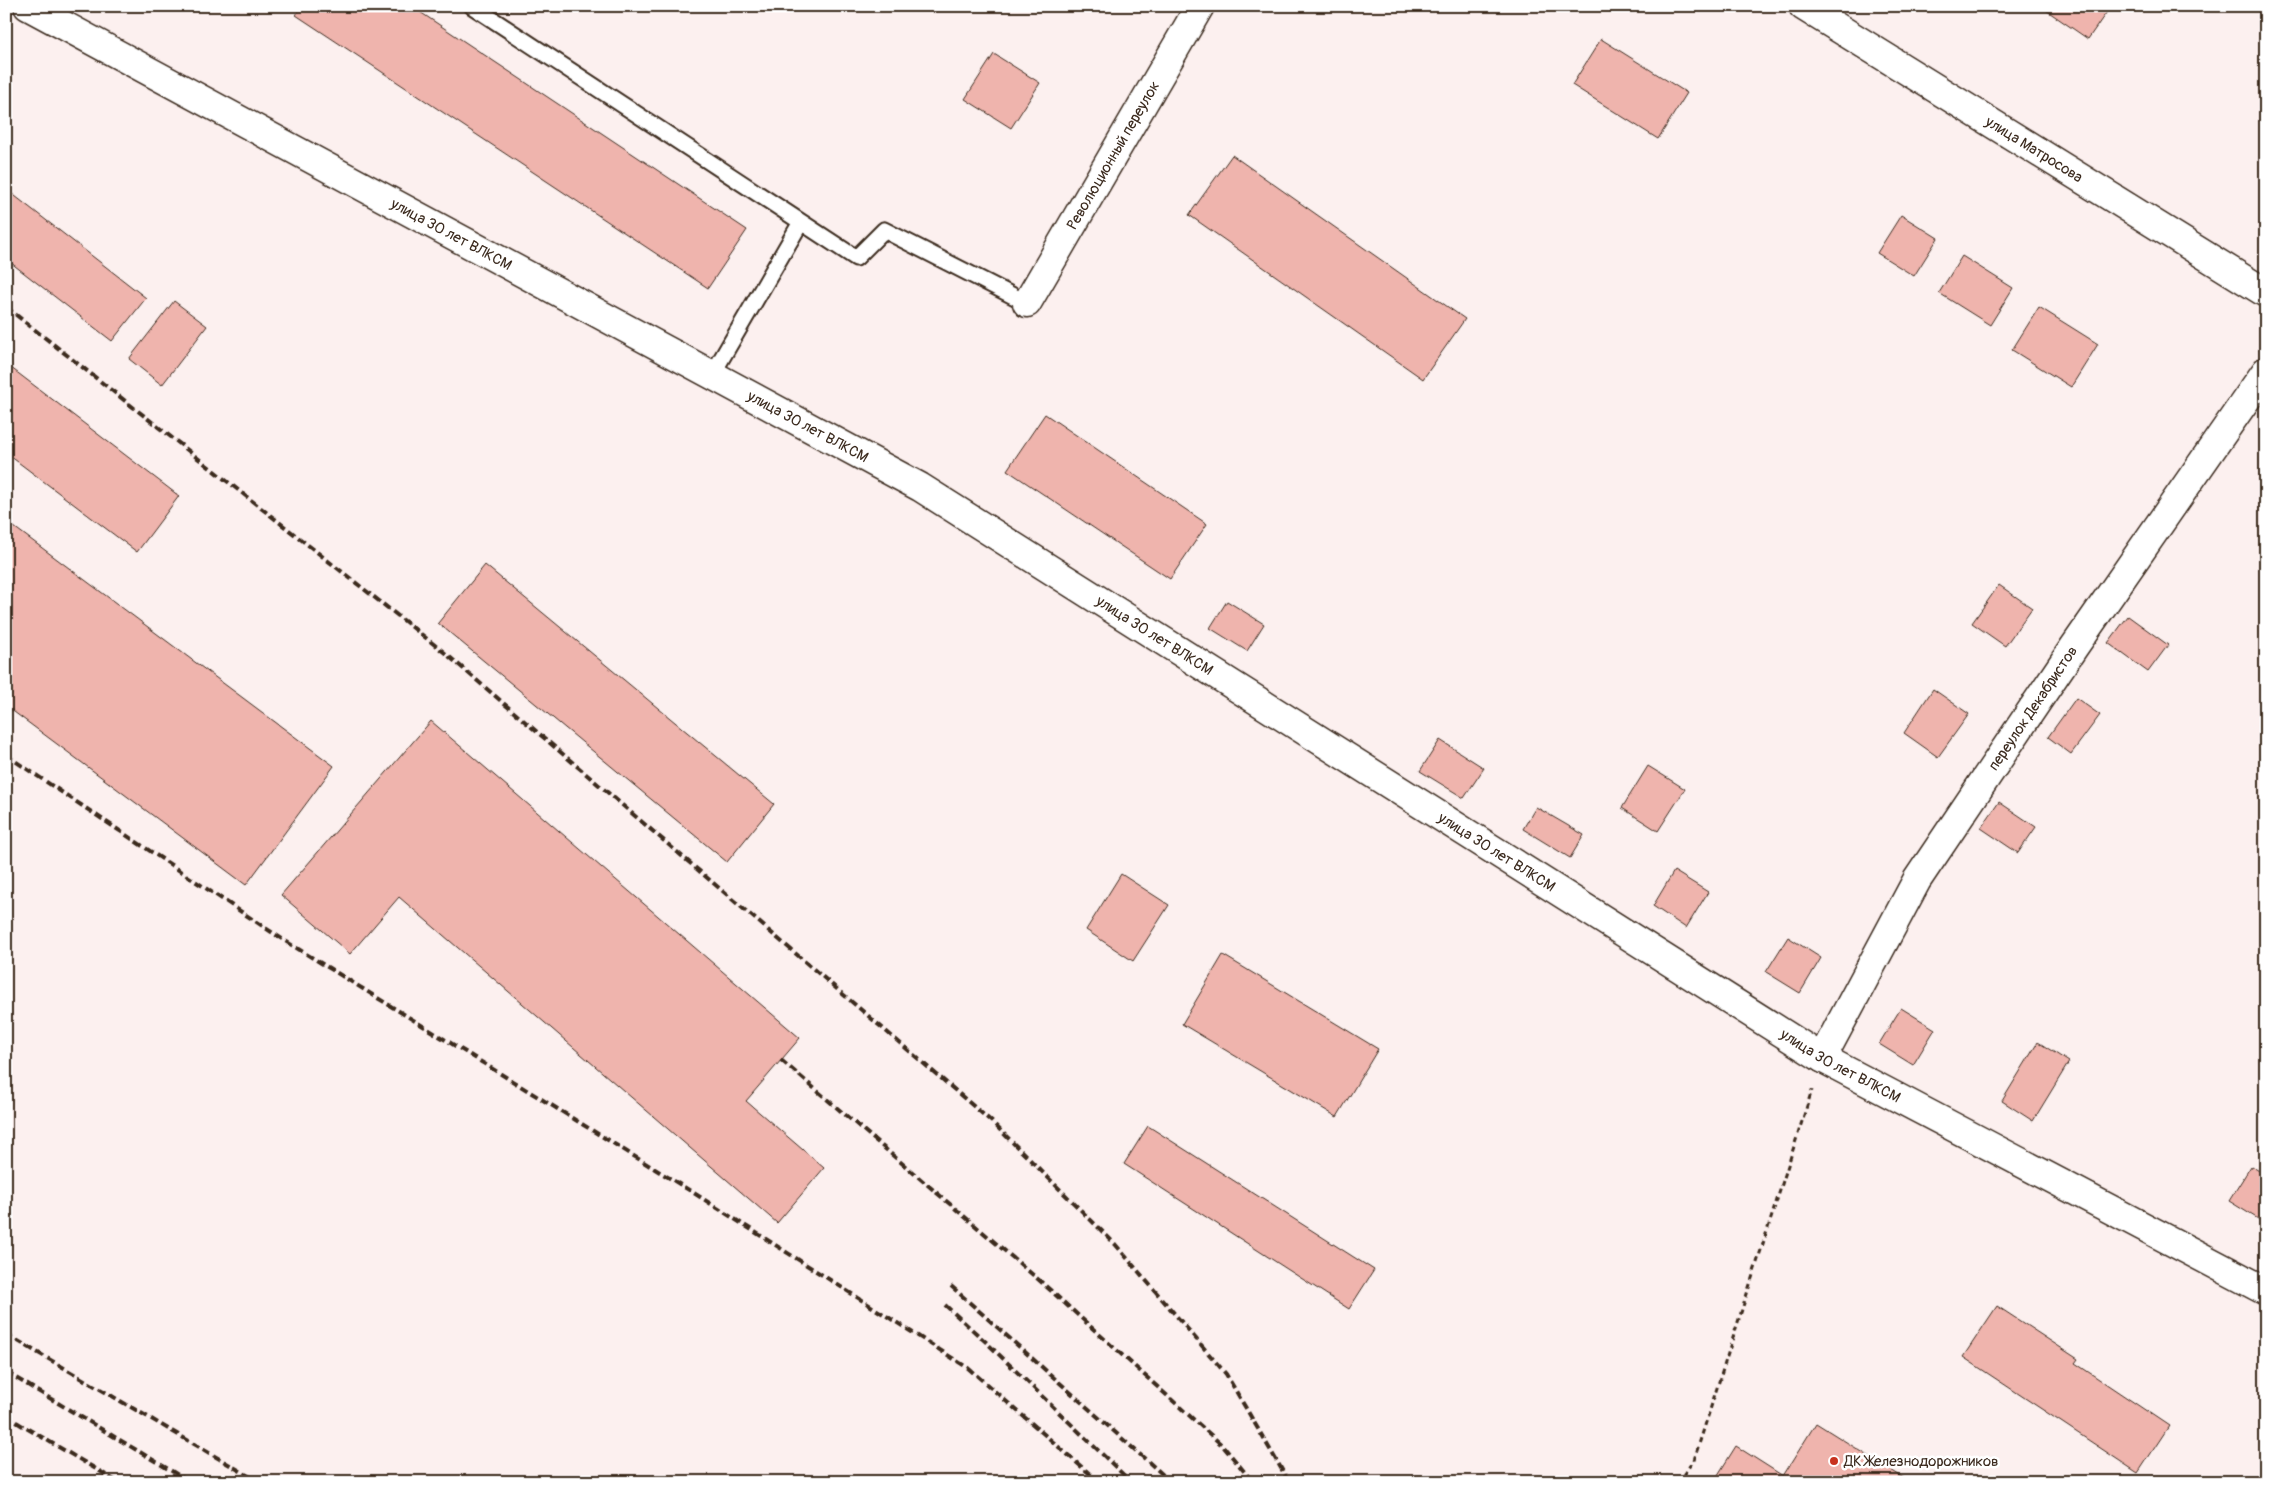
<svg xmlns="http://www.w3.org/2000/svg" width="2272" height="1488" font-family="Pangolin,sans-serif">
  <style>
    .building { fill: #efb4ad; stroke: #3b2a1e }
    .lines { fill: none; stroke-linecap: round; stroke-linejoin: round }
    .service-casing { stroke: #3b2a1e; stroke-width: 19 }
    .minor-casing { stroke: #3b2a1e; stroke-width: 31 }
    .tertiary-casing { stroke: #3b2a1e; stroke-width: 31 }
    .path { stroke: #3b2a1e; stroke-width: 3; stroke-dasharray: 5 4; stroke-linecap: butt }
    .service { stroke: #fff; stroke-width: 15 }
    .minor { stroke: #fff; stroke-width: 28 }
    .tertiary { stroke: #fff; stroke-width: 28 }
    .rail { stroke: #3b2a1e; stroke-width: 4; stroke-dasharray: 8 4; stroke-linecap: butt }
    .poi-dot { fill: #c8321e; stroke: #fff; stroke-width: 2 }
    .labels { text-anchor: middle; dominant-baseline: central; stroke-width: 5; stroke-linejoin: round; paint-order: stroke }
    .street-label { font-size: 15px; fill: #3b2a1e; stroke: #fff }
    .poi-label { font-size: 15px; fill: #3b2a1e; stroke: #fff; text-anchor: start }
  </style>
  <rect width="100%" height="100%" fill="#fcf0ef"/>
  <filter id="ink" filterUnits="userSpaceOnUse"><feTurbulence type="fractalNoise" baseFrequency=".02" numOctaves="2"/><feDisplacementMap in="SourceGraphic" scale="10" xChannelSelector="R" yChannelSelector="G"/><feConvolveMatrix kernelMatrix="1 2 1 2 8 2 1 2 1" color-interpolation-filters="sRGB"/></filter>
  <g filter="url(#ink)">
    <path class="building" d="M302,6H411L747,230L708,288L296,15Z
      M2040,6H2111L2088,39Z
      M1601,39L1687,93L1658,139L1572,85Z
      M994,54L1040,83L1011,128L965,99Z
      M1232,155L1465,319L1423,379L1189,215Z
      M6,189L146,298L112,341L6,259Z
      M1901,215L1938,238L1914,276L1877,253Z
      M1962,256L2013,288L1990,325L1939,293Z
      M174,301L207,326L162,385L129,359Z
      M2039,307L2098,344L2071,387L2012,350Z
      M6,364L179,496L137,552L6,453Z
      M1045,414L1207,524L1170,579L1007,470Z
      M6,521L334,766L246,885L6,706Z
      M485,565L774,804L727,862L438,623Z
      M1999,585L2032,608L2005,646L1972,623Z
      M1227,601L1264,624L1247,651L1210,628Z
      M2128,616L2168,645L2148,672L2108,643Z
      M1933,689L1969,714L1938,757L1904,733Z
      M2076,698L2100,715L2071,754L2048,737Z
      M431,721L800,1038L746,1101L824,1168L777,1223L399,897L350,954L281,895Z
      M1440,740L1484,768L1464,798L1420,771Z
      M1648,766L1685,789L1658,831L1622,808Z
      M1999,802L2036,827L2018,853L1981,828Z
      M1536,807L1584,835L1570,858L1523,829Z
      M1674,871L1708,892L1686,928L1653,906Z
      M1121,874L1169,905L1133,961L1086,930Z
      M1788,937L1821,958L1800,993L1766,972Z
      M1223,955L1378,1049L1337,1117L1182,1024Z
      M1901,1008L1935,1029L1913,1065L1879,1044Z
      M2038,1042L2069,1062L2033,1121L2002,1101Z
      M1148,1126L1374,1270L1349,1309L1124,1164Z
      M2251,1166L2266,1175V1217L2263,1222L2229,1201Z
      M1997,1306L2078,1359L2075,1363L2169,1426L2138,1473L1963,1357Z
      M1816,1423L1910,1482H1722L1716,1478L1736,1446L1783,1476Z"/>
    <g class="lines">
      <defs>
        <path id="service" d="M472,6L856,258L884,230L1027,303
          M712,375L801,222"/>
        <g id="minor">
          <path id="s1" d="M28,6L920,487L1822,1058L2266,1291"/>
          <path id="s2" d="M1027,303L1200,6"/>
          <path id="s3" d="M1822,1058L1917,880L2074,647L2266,371"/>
        </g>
        <g id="tertiary">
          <path id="s4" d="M1803,6L2266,293"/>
        </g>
      </defs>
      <use href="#service" class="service-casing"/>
      <use href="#minor" class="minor-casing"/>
      <use href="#tertiary" class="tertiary-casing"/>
      <path class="path" d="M1678,1482L1694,1460L1812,1090"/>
      <use href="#service" class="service"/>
      <use href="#minor" class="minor"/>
      <use href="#tertiary" class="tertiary"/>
      <path class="rail" d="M6,307L445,653L992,1122L1115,1244L1226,1374L1289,1482
        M6,755L282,939L697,1195L968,1368L1099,1482
        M781,1060L1039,1280L1223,1446L1253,1482
        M951,1286L1171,1482
        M945,1305L986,1342L1131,1482
        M6,1334L259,1482
        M6,1372L190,1482
        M6,1416L118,1482"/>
    </g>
  </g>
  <circle class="poi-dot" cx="1834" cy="1461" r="5"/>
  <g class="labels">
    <g class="street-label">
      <text stroke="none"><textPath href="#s4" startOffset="272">улица Матросова</textPath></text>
      <text stroke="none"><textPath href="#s2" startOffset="171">Революционный переулок</textPath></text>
      <text stroke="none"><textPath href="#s1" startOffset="481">улица 30 лет ВЛКСМ</textPath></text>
      <text stroke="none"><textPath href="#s1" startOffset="886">улица 30 лет ВЛКСМ</textPath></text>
      <text stroke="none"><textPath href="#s1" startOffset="1291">улица 30 лет ВЛКСМ</textPath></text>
      <text stroke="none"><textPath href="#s3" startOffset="409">переулок Декабристов</textPath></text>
      <text stroke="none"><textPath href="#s1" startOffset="1696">улица 30 лет ВЛКСМ</textPath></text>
      <text stroke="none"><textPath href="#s1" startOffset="2101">улица 30 лет ВЛКСМ</textPath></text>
    </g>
    <g class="poi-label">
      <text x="1844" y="1461">ДК Железнодорожников</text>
    </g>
  </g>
  <rect width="2272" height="1488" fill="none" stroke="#fff" stroke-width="25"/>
  <rect x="12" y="12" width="2247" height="1463" fill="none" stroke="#3b2a1e" stroke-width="2" filter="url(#ink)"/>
</svg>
